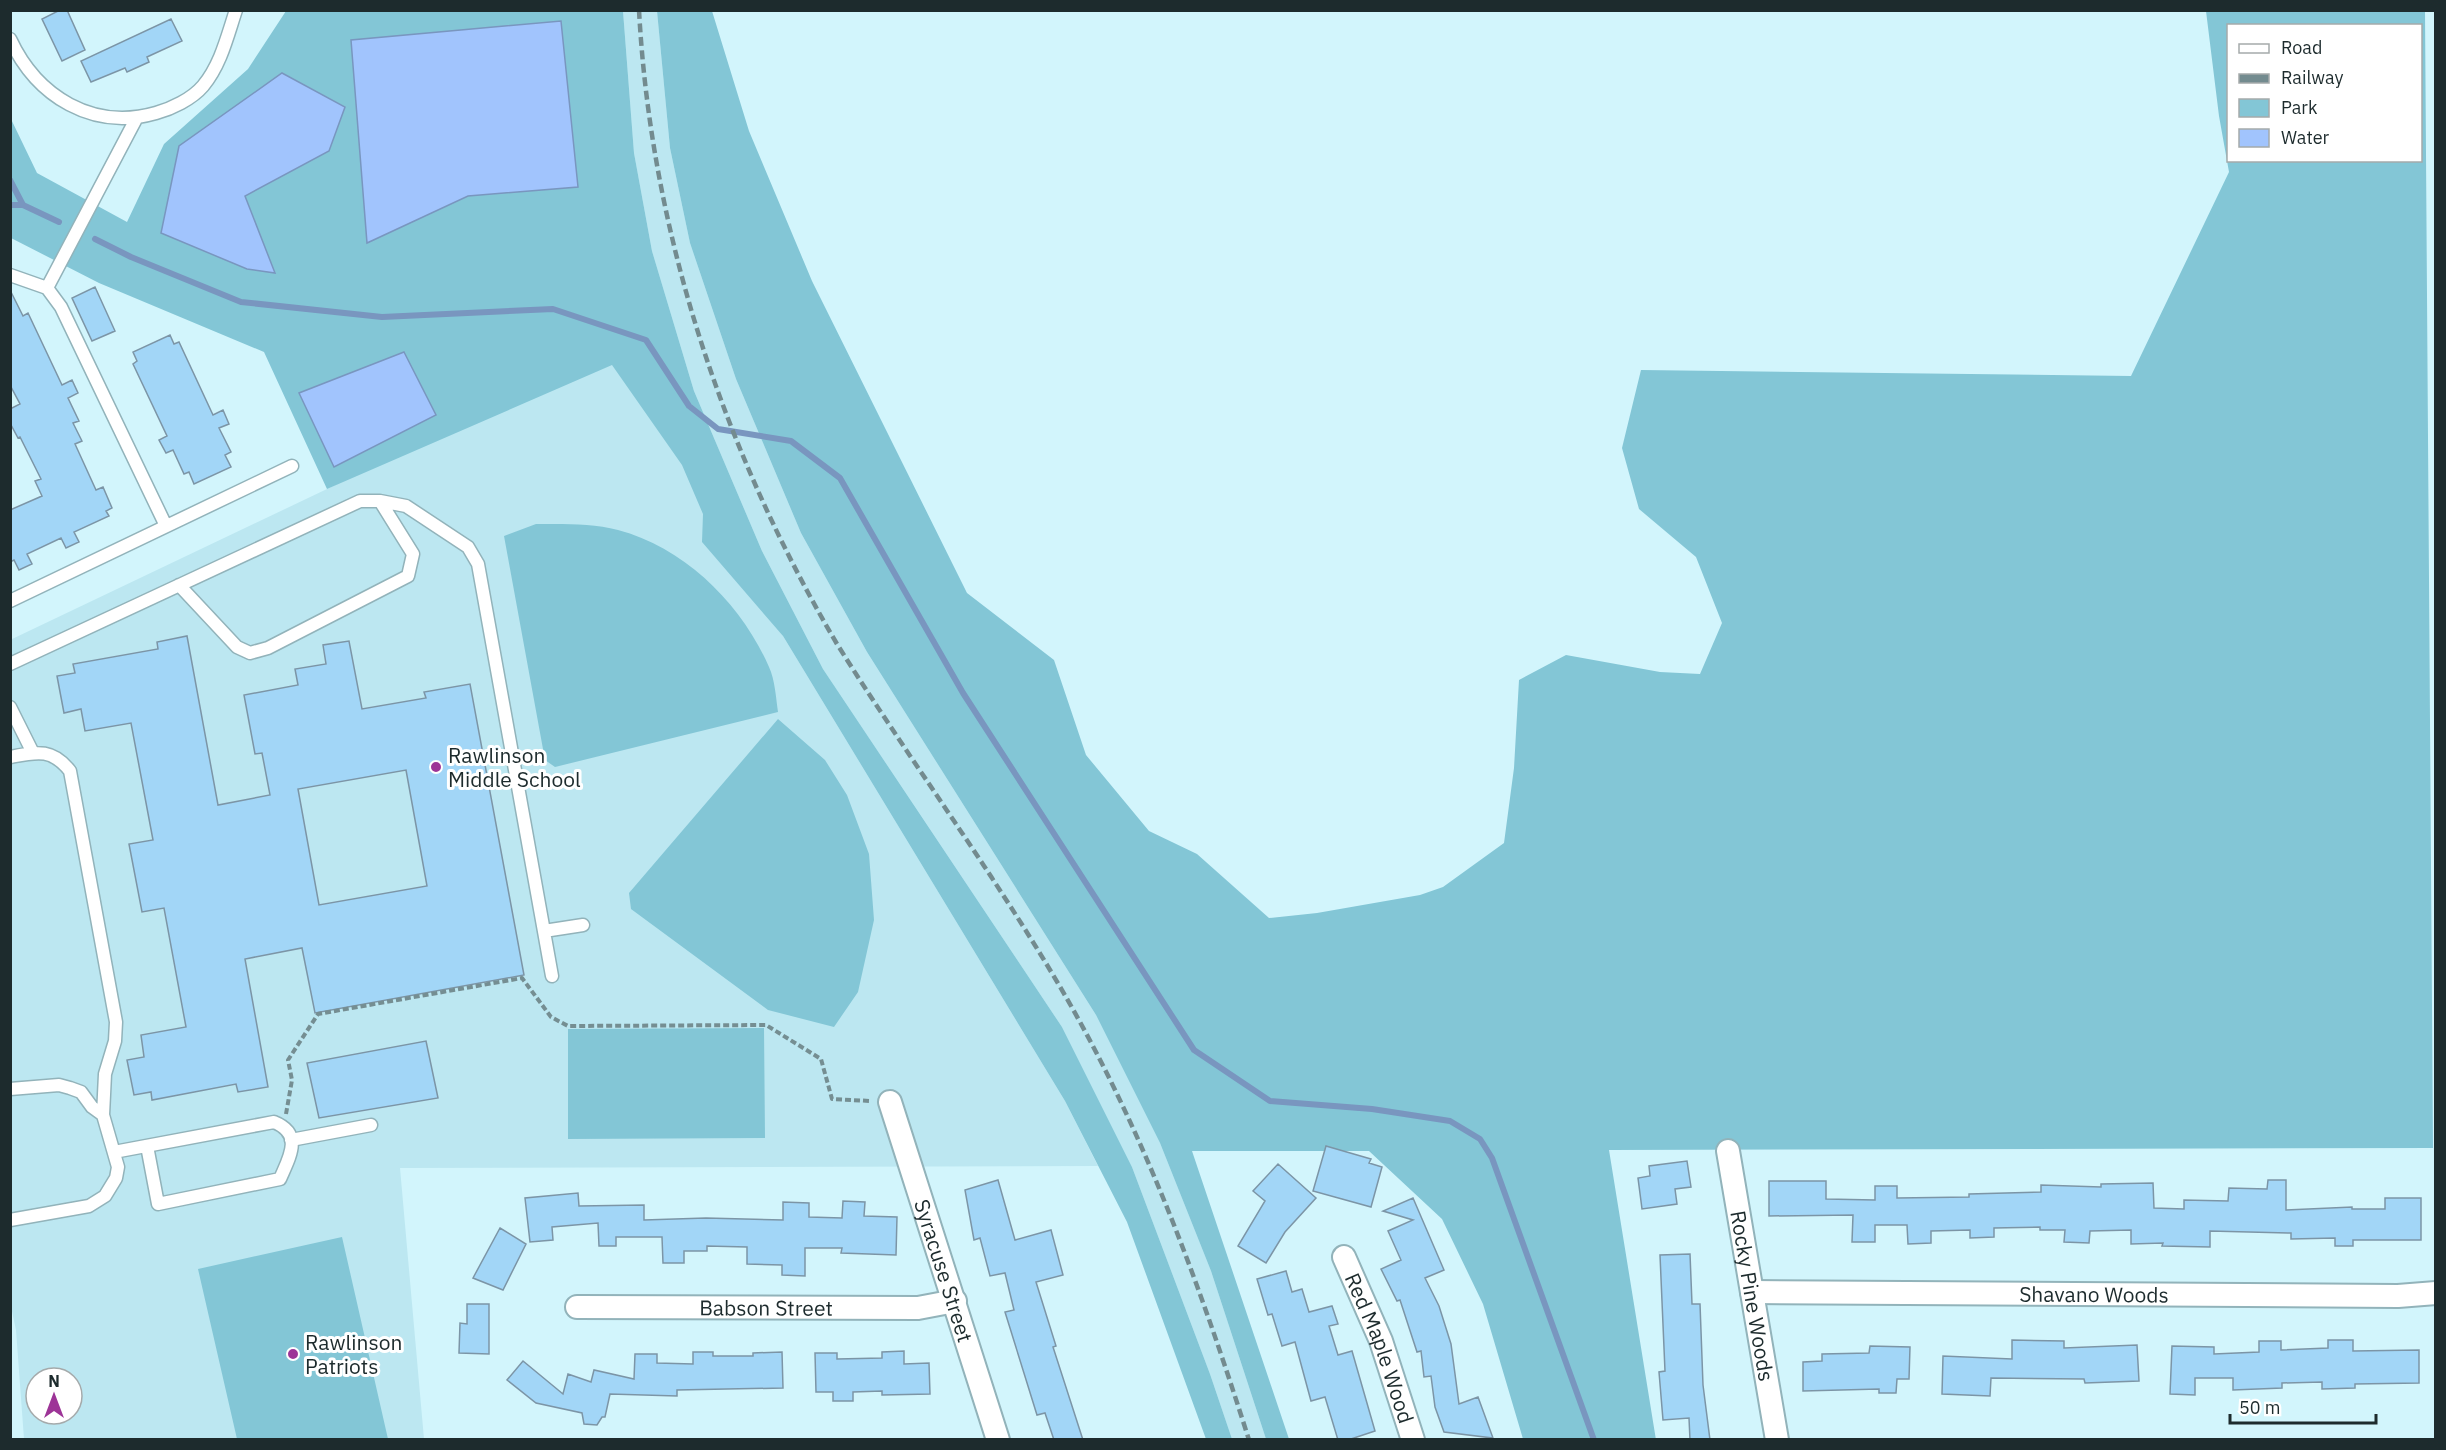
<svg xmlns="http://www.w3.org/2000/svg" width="2446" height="1450" font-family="'IBM Plex Sans',sans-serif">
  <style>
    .built { fill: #bce7f1; fill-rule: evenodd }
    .green { fill: #83c6d6; fill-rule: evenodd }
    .water { fill: #a1c4fd; stroke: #7996bf; stroke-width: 1.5 }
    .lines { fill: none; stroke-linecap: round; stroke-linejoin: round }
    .stream { stroke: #7996bf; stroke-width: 6 }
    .building { fill: #a2d6f7; stroke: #7c95a6; stroke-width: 1.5; fill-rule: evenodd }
    .service-casing { stroke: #92b3ba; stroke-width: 15 }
    .minor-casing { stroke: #92b3ba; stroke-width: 26 }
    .path { stroke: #758e92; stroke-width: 4; stroke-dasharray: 6 3; stroke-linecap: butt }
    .service { stroke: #fff; stroke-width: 12 }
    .minor { stroke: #fff; stroke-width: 22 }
    .rail { stroke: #738b8f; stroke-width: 4.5; stroke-dasharray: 9 4.5; stroke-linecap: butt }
    .poi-dot { fill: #9d3497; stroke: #fff; stroke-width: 2 }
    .labels { text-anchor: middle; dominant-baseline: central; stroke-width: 6; stroke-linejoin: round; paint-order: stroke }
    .poi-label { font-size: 21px; fill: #1d2b2d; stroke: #fff; text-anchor: start }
    .street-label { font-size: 21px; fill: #1d2b2d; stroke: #fff }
  </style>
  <rect width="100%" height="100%" fill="#d2f5fc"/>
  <path class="built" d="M623,11H657L670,148L690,243L736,379L801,533L867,652L1096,1015L1160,1143L1211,1271L1266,1439H1232L1210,1374L1132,1167L1062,1027L823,669L762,551L694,391L652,251L634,153Z
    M627,342L783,636L1065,1101L1098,1166L400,1168L424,1439H24L16,1330L10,1302V640L327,489ZM36,1378H72V1414H36Z"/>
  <path class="green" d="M286,11H623L634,153L652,251L694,391L762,551L823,669L1062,1027L1132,1167L1210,1374L1232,1439H1206L1127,1222L1065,1101L783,636L702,542L703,514L682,465L612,365L327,489L264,352L99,283L11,238L10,117L37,173L127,222L164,144L248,69Z
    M657,11H712L749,131L812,281L967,593L1054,660L1086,755L1149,831L1197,854L1269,918L1317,913L1420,895L1443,887L1504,843L1514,768L1519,680L1566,655L1660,672L1700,674L1722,623L1696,557L1639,509L1622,448L1641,370L2131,376L2229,172L2219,116L2206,11H2425L2433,1148L1609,1150L1656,1440L1523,1439L1483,1304L1442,1219L1369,1151H1192L1289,1439H1266L1211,1271L1160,1143L1096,1015L867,652L801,533L755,424L736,379L690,243L670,148ZM2228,26H2420V160H2228Z
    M536,524C563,524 592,523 618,530C686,548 742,605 769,667C775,680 776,698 778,712L555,767L545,760L504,536Z
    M778,719L825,760L847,795L869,854L874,920L858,992L834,1027L768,1010L631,909L629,893Z
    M764,1028L765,1138L568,1139V1029Z
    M342,1237L388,1439H237L198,1269Z"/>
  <path class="water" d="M561,21L578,187L468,196L367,243L351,40Z
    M282,73L345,107L329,151L245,196L275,273L247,269L161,233L179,146Z
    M404,352L436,415L334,467L299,393Z"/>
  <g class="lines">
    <path class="stream" d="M10,180L23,205
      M10,205H23L59,222
      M95,239L131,257L241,302L382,317L553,309L646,340L689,406L718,429L791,441L840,478L963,693L1194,1050L1270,1101L1372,1109L1450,1121L1480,1139L1492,1158L1594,1440"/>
  </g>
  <path class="building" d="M60,10H67L85,50L62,61L42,19Z
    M171,19L182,41L147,57L149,62L127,72L125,68L91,82L81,61Z
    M95,287L115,331L92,341L72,298Z
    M10,290L23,316L28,313L62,385L72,380L78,393L68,398L79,421L73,423L82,441L75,444L96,490L103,487L112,508L106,511L109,516L74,532L79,542L66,548L61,538L27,554L32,564L19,570L14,560L10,562V510L42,496L35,481L41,479L20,437L18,438L10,423V409L20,404L10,385Z
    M170,335L174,344L179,342L213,415L223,410L229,424L219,428L231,452L225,455L231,467L194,484L189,472L184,474L173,450L166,453L159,440L167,436L133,364L137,361L133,352Z
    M187,636L218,805L270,795L262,753L255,754L244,695L298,685L295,669L326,664L323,645L349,641L362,709L426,698L424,692L470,684L524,975L315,1013L302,948L245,959L268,1087L238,1092L236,1084L152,1100L151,1092L134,1095L127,1060L144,1057L141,1035L186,1027L164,908L142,912L129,844L153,840L131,723L85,731L81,709L64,713L57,676L75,673L73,664L158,649L157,642ZM406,770L427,886L319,905L298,789Z
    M426,1041L438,1098L319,1118L307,1063Z
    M1326,1146L1371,1159L1369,1163L1382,1167L1371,1207L1313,1191Z
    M1687,1161L1691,1187L1675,1189L1677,1204L1642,1209L1638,1178L1650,1176L1649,1166Z
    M1278,1164L1316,1198L1285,1232L1266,1263L1238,1246L1265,1201L1253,1191Z
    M998,1180L1015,1240L1051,1230L1063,1275L1036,1282L1056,1346L1053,1347L1083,1440H1054L1045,1413L1037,1415L1005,1312L1014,1310L1005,1273L990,1276L980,1238L974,1240L965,1190Z
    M2268,1180H2286V1210L2352,1207V1209H2385V1198H2421V1240H2353V1246H2335V1238L2291,1239V1233L2210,1231V1247L2162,1246L2163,1243L2131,1244V1230L2090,1231L2089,1243L2064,1242L2065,1230H2040V1227L1994,1228V1237L1970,1238V1230L1931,1231V1243L1908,1244L1907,1225H1875V1242H1852L1853,1215L1769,1216V1181H1826V1199L1875,1200V1186H1897V1198L1969,1197V1194L2041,1192V1185L2101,1187V1184L2153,1183L2154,1208L2184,1209V1200L2228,1201L2229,1188L2267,1189Z
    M578,1193L579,1206L644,1205V1220L706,1218L783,1220V1202L809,1203V1217L842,1218L843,1201L865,1202L864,1216L897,1217L896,1255L841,1253L842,1248H805V1276L782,1275V1265L747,1264V1247L707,1246V1251H684V1263H663L662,1237H616V1246H599L598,1223L552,1227L553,1240L530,1242L525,1198Z
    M1413,1198L1444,1270L1425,1278L1439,1306L1451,1344L1459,1404L1478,1397L1493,1438L1444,1432L1435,1407L1431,1376L1424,1377L1421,1351L1417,1352L1400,1300L1397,1301L1381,1269L1401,1260L1388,1231L1413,1220L1383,1211Z
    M500,1228L526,1244L503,1290L473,1278Z
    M1690,1254L1692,1304H1700L1703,1385L1710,1440H1690L1689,1418L1663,1420L1659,1372L1665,1371L1660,1255Z
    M1286,1271L1292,1292L1302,1289L1309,1312L1332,1306L1338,1324L1329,1326L1338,1355L1352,1351L1375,1431L1348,1440H1338L1325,1397L1311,1401L1295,1342L1282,1346L1272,1314L1268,1315L1257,1279Z
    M467,1304H489V1354L459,1353L460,1323L467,1324Z
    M2012,1340L2064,1341V1348L2137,1345L2139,1381L2085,1383L2084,1379L1991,1378L1990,1396L1942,1394L1943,1356L2012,1359Z
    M2328,1340H2353V1351L2419,1350V1383L2355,1384V1388L2322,1389V1382L2282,1383V1388L2233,1390V1378H2195V1395L2170,1394L2172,1346L2214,1347V1354L2259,1352V1341H2281V1350L2328,1348Z
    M1870,1346L1910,1347L1909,1379H1897L1896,1393H1879V1389L1803,1391V1362L1822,1361V1354L1869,1353Z
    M904,1351V1364L929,1363L930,1394L882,1395V1391L853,1392V1401H833V1392H816L815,1353H837V1359L882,1358V1352Z
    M693,1352H713V1356H753V1353L782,1352L783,1388L677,1390V1396L610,1394L605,1417H602L597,1425L584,1424L582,1413L536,1403L507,1380L523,1361L563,1394L568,1374L591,1382L594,1370L634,1379L635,1354H657V1363L693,1364Z"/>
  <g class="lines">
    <defs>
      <path id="service" d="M10,39C37,97 93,131 156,113C171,109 192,99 203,86C221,64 227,37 236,10
        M10,275L47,288L61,307L166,526
        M47,288L136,119
        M179,585L237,647L250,653L268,648L408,576L413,554L380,501
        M10,601L292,466
        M10,664L360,501H380L406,506L468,547L478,564L552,976
        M10,707L33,753
        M10,757C37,752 52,748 70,771L116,1022L115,1041L105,1074L103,1115L118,1167L116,1178L105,1196L89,1206L10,1220
        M544,931L583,925
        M10,1089L59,1085L70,1088L81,1092L92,1107L103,1115
        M291,1140L371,1125
        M114,1152L274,1122C304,1134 289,1158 280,1179L158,1204L147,1146"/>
      <g id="minor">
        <path id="s1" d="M890,1102L998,1440"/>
        <path id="s2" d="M1728,1151L1777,1440"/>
        <path id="s3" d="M1344,1257L1381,1341L1413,1440"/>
        <path id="s4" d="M1752,1292L2398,1296L2436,1293"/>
        <path id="s5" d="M577,1307L918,1308L955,1301"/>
      </g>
    </defs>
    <use href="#service" class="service-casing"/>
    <use href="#minor" class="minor-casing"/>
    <path class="path" d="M286,1114L292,1080L288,1060L318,1014L522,978L551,1017L568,1026L766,1025L821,1059L832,1099L871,1101"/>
    <use href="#service" class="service"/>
    <use href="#minor" class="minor"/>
    <path class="rail" d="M639,10C651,234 724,452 837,644C909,759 990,868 1059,985C1143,1128 1199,1282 1249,1440"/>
  </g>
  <g class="poi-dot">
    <circle cx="436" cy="767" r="6"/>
    <circle cx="293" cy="1354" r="6"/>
  </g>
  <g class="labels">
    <g class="poi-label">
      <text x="448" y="755">Rawlinson<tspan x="448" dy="24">Middle School</tspan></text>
      <text x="305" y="1342">Rawlinson<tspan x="305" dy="24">Patriots</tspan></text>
    </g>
    <g class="street-label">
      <text stroke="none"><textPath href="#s1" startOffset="177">Syracuse Street</textPath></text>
      <text stroke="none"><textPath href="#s4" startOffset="342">Shavano Woods</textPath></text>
      <text stroke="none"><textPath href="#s2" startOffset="147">Rocky Pine Woods</textPath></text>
      <text stroke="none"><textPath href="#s5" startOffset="189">Babson Street</textPath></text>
      <text stroke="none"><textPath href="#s3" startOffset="98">Red Maple Wood</textPath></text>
    </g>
  </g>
  <rect width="2446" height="1450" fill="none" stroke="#1d2b2d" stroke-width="24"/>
  <rect x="2227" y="24" width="195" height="138" fill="#ffffff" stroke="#a5aaab" stroke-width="1.5"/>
  <rect x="2239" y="44" width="30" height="9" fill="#ffffff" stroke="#a5aaab" stroke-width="1.5"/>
  <text x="2281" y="54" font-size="18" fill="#1d2b2d">Road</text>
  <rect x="2239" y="74" width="30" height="9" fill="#738b8f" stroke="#a5aaab" stroke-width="1.5"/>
  <text x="2281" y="84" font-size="18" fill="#1d2b2d">Railway</text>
  <rect x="2239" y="99" width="30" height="18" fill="#83c6d6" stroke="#a5aaab" stroke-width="1.5"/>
  <text x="2281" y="114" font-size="18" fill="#1d2b2d">Park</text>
  <rect x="2239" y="129" width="30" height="18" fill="#a1c4fd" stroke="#a5aaab" stroke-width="1.5"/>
  <text x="2281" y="144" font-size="18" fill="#1d2b2d">Water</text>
  <g transform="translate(54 1396)"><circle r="28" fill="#ffffff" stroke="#a5aaab" stroke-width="1.5"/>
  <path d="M0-4.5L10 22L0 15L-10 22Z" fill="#9d3497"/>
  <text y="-9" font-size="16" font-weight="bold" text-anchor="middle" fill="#1d2b2d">N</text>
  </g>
  <path d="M2230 1414v9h146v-9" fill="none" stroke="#1d2b2d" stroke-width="3"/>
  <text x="2239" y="1414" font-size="18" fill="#1d2b2d" stroke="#ffffff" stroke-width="4.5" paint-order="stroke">50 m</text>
</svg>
